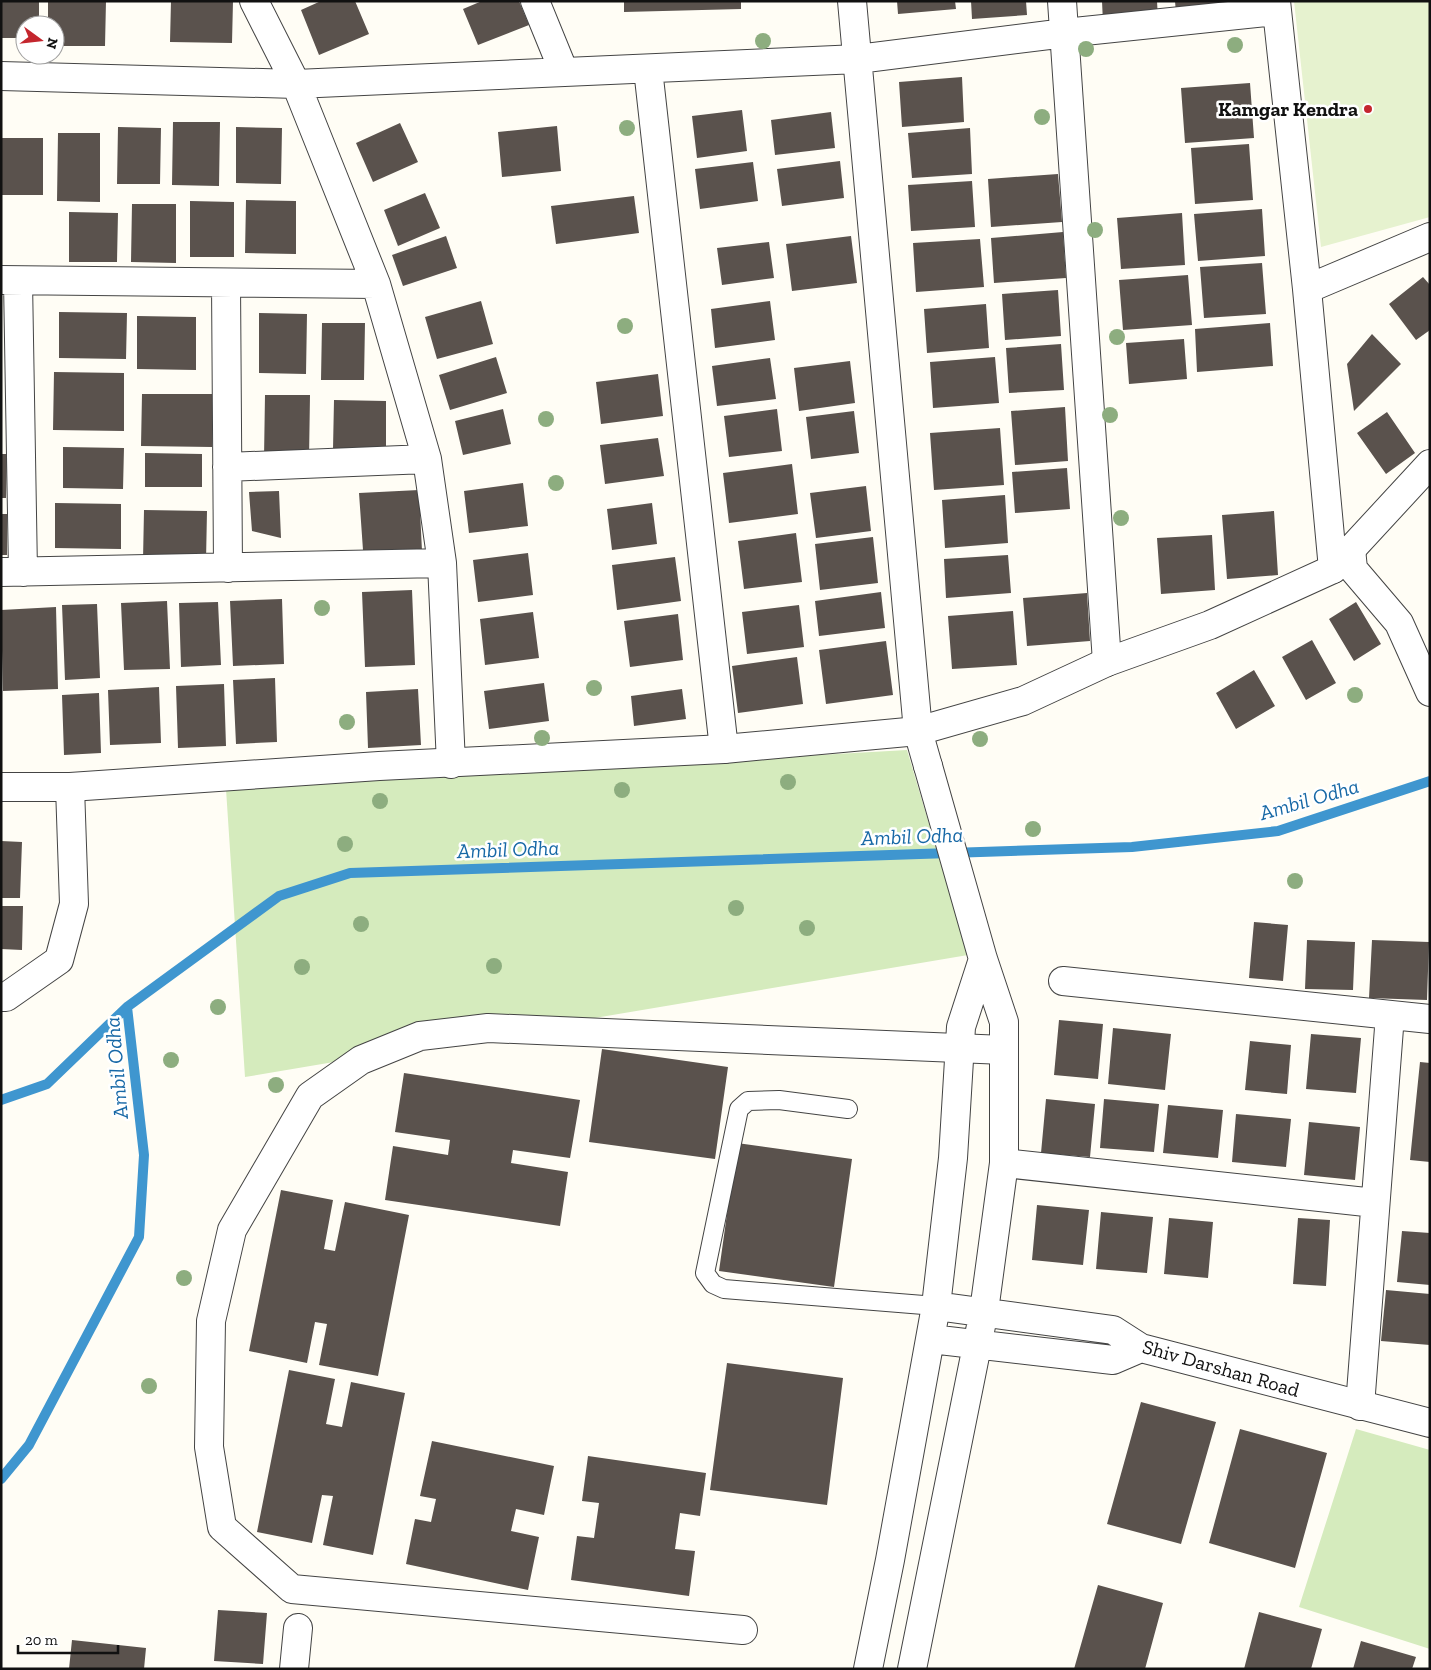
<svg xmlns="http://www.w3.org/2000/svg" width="1431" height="1670" font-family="'Zilla Slab',serif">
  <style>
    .green { fill: #d5ebbd }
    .pitch { fill: #e6f2cf }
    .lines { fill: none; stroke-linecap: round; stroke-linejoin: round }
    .stream { stroke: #3f96cf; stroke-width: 10 }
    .building { fill: #5a524d }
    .service-casing { stroke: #444; stroke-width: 20 }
    .minor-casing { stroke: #444; stroke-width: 30 }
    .tertiary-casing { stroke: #444; stroke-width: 30 }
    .service { stroke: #fff; stroke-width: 18 }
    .minor { stroke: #fff; stroke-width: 28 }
    .tertiary { stroke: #fff; stroke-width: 28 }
    .tree { fill: #8dad7f }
    .poi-dot { fill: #c4262e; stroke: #fff; stroke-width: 2 }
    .labels { text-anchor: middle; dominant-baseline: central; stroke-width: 5; stroke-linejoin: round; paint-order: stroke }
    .poi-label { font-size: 20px; font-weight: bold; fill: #111; stroke: #fff; text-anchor: end }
    .street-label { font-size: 20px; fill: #111; stroke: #fff }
    .water-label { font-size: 21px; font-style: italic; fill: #1768a6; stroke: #fff }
  </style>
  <rect width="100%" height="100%" fill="#fffdf5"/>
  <path class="green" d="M907,750L968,955L245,1077L226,789Z
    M1356,1429L1430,1450V1649L1299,1607Z"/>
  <path class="pitch" d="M1294,1H1430V217L1321,247Z"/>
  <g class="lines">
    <path class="stream" d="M1,1100L47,1084L127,1007L279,896L350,873L1132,847L1278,831L1430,781
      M1,1479L29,1445L139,1237L144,1155L127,1007"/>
  </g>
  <path class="building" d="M1,1H39V25H25V38H1Z
    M48,1H106L105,46H55V25H48Z
    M171,1H233L232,43L170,42Z
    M321,1H355L369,34L319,55L301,10Z
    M482,1H519L529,25L478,45L463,9Z
    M624,1H741V9L624,12Z
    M897,1H955L956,9L898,14Z
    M971,1H1026L1027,15L972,19Z
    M1102,1H1157L1158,19L1103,23Z
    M1175,1H1241L1176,13Z
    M962,77L964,122L902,127L899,82Z
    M1250,83L1254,138L1185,143L1181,88Z
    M742,110L747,151L697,158L692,116Z
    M831,112L835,148L775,155L771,120Z
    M173,122H220L219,186L172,185Z
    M400,123L418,162L373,182L356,143Z
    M557,126L561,171L502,177L498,132Z
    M118,127L161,128L160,184H117Z
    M236,127L282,128L281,184L236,183Z
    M970,128L972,174L912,178L908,133Z
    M58,133H100V202L57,201Z
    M1,138H43V195H1Z
    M1249,144L1253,200L1195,204L1191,148Z
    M840,161L844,198L782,206L777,169Z
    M753,162L758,201L700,209L695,169Z
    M1058,174L1062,222L991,227L988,179Z
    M972,181L975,227L911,231L908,185Z
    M425,193L440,228L398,246L384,210Z
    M634,196L639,233L556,244L551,206Z
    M246,200L296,201V254L245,253Z
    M190,201L234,202V257H190Z
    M132,204H176V263L131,262Z
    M1262,209L1265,256L1198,261L1194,214Z
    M69,212L118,213L117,262H69Z
    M1182,213L1185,265L1121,269L1117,218Z
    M1063,232L1066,278L994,283L991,238Z
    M446,236L457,268L403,286L392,255Z
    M851,236L857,283L792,291L786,244Z
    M980,239L984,287L916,292L913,243Z
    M769,242L774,278L722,285L717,248Z
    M1262,263L1266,314L1204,318L1200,267Z
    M1188,275L1192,325L1123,330L1119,280Z
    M1423,277L1430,285V330L1416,340L1389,304Z
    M1058,290L1061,336L1005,340L1002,294Z
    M481,301L493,344L437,359L425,317Z
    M770,301L775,340L715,348L711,309Z
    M986,304L989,348L927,353L924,309Z
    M59,312L127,313L126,359L59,358Z
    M259,313L307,314L306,374L259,373Z
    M137,316L196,317V370L137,369Z
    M322,323H365L364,380H321Z
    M1270,323L1273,366L1197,372L1195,329Z
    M1372,334L1401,364L1354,411L1347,364Z
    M1184,339L1187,379L1129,384L1126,343Z
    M1061,344L1064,390L1009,393L1006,348Z
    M496,357L507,393L450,410L439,375Z
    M995,357L999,403L933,408L930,362Z
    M770,358L776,399L717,406L712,366Z
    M850,361L855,403L799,411L794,368Z
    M54,372L124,373V431L53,430Z
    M658,374L663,416L601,424L596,382Z
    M142,394H213L212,447L141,446Z
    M265,395H310L309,459L264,458Z
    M334,400L386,401V449H333Z
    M1065,407L1068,461L1015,465L1011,411Z
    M503,409L511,444L463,455L455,421Z
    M777,409L782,451L729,457L724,416Z
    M854,411L859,453L811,459L806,417Z
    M1387,412L1415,453L1386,474L1357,433Z
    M1000,428L1004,485L934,490L930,433Z
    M658,438L664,476L605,484L600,445Z
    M63,447L124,448L123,489L63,488Z
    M145,453L202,454V487H145Z
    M1,454H7L6,498H1Z
    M792,464L798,514L729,523L723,473Z
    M1067,468L1070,509L1015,513L1012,472Z
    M523,483L528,526L469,533L464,491Z
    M866,486L871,531L816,538L810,493Z
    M419,490L422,551L379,559L373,550H363L359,493Z
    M279,491L281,538L252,531L249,492Z
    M1005,495L1008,543L945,548L942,500Z
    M55,503L121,504V549L55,548Z
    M652,503L657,544L612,550L607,509Z
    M144,510L207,511L206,561L143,560Z
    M1274,511L1278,575L1227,579L1222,515Z
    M1,514H7V555H1Z
    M796,533L802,582L744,589L738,541Z
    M1212,535L1215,590L1161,594L1157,538Z
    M873,537L878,583L820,590L815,544Z
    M528,553L533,595L478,602L473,560Z
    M1008,555L1011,593L946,598L944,559Z
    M675,557L681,601L617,610L612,565Z
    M412,590L415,665L365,667L362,592Z
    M881,592L885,628L819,636L815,601Z
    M1087,593L1090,641L1027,646L1023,598Z
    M282,599L284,664L233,666L230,601Z
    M167,601L170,669L124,670L121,603Z
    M218,602L221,665L181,667L179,603Z
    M1356,602L1381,644L1354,661L1329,619Z
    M97,604L100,678L65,680L62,605Z
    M799,605L804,647L747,654L742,612Z
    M56,607L58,689L3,691L1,610Z
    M1013,611L1017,665L952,669L948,616Z
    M533,612L539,658L485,665L480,619Z
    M678,614L683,660L630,667L624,621Z
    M1312,640L1336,683L1306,700L1282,657Z
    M886,641L893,695L826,704L819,650Z
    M797,657L803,704L738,713L732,666Z
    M1254,670L1275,706L1236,729L1216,693Z
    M275,678L277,742L236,744L233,680Z
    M544,683L549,721L489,729L484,691Z
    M224,684L226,746L178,748L176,686Z
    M159,687L161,743L110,745L108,690Z
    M418,689L421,745L368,748L366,692Z
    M682,689L686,719L634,726L631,696Z
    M99,693L101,753L64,755L62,695Z
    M1,841L22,842L20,898H1Z
    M1,906H23L22,950L1,949Z
    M1254,922L1288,925L1283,981L1249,978Z
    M1307,940L1355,942L1353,990L1305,989Z
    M1372,940L1429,942L1427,1000L1369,998Z
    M1059,1020L1103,1024L1098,1079L1054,1075Z
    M1113,1028L1171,1034L1165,1090L1108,1084Z
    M1311,1034L1361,1038L1356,1093L1306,1089Z
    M1250,1041L1291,1045L1287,1094L1245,1090Z
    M602,1049L728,1067L715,1159L589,1142Z
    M1420,1062L1430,1063V1162L1410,1160Z
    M404,1073L580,1100L570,1158L513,1150L511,1163L568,1172L560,1226L385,1200L393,1146L448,1155L450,1140L395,1132Z
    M1046,1099L1095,1104L1090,1157L1041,1153Z
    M1104,1099L1159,1104L1154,1152L1100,1148Z
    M1168,1105L1223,1110L1218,1158L1163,1153Z
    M1236,1114L1291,1119L1286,1167L1232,1162Z
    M1309,1122L1360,1127L1355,1180L1304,1175Z
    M737,1143L852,1159L834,1287L719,1271Z
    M281,1190L333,1200L324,1249L335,1251L345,1202L409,1215L378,1376L319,1365L327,1324L315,1322L307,1363L249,1351Z
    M1037,1205L1089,1210L1083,1265L1032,1260Z
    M1101,1212L1153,1217L1147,1273L1096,1269Z
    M1169,1218L1213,1222L1208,1278L1164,1274Z
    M1298,1218L1330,1220L1326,1286L1293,1284Z
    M1402,1231L1430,1233V1285L1397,1282Z
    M1386,1290L1430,1294V1345L1381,1341Z
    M727,1363L843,1378L827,1505L710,1490Z
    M289,1370L335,1379L326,1424L342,1427L351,1382L405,1393L373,1555L323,1545L333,1496L322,1495L312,1543L257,1532Z
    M1141,1402L1216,1422L1181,1544L1107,1524Z
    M1240,1429L1327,1453L1295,1568L1209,1543Z
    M432,1441L554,1466L544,1515L516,1509L511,1531L539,1537L528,1590L406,1564L415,1519L431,1522L436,1499L420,1496Z
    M588,1456L706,1473L700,1516L680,1513L675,1549L695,1551L689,1596L571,1580L577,1536L594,1538L599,1503L582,1501Z
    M1098,1585L1163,1603L1145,1669H1074Z
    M218,1610L267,1613L263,1664L214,1661Z
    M1259,1612L1322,1629L1311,1669H1244Z
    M72,1640L146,1648L144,1669H69Z
    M1361,1641L1416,1657L1412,1669H1353Z"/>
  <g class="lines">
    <defs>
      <path id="service" d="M848,1109L779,1100L748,1101L739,1109L705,1273L713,1284L724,1289L936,1306"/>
      <path id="minor" d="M254,1L296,84L376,284L427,459L442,563L451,764
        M535,1L564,72
        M852,1L918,731L928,766
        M1062,1L1107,662
        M1276,1L1307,289L1430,237
        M648,69L724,749
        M1,76L296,84L858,59L1065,33L1277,11
        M1,280L376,284
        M18,281L23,572
        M226,283L228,568
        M1307,289L1333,569
        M227,467L427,459
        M1351,549L1353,569L1399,623L1430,692
        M1,572L442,563
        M1063,981L1430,1019
        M1,997H6L59,960L74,904L70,787
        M1004,1163L1375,1203
        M1360,1406L1390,1015
        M743,1630L292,1589L222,1527L209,1447L211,1321L232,1230L310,1096L361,1060L420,1036L488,1028L1004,1050
        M294,1669L298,1628"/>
      <path id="tertiary" d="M1,787H70L379,766L724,749L918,731L1023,701L1107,662L1210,625L1333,569L1430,464
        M936,1306L1113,1330L1141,1348L1430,1423
        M931,1339L1113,1360L1141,1348
        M868,1669L890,1560L936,1306L953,1158L961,1027L983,959
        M912,1669L984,1311L1004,1163V1022L983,959L928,766"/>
    </defs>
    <use href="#service" class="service-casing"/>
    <use href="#minor" class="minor-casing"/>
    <use href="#tertiary" class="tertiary-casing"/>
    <use href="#service" class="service"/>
    <use href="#minor" class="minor"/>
    <use href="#tertiary" class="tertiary"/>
  </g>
  <g class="tree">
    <circle cx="763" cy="41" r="8"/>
    <circle cx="1235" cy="45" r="8"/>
    <circle cx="1086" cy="49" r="8"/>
    <circle cx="1042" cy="117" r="8"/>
    <circle cx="627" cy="128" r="8"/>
    <circle cx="1095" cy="230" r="8"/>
    <circle cx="625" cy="326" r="8"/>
    <circle cx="1117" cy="337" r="8"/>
    <circle cx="1110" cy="415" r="8"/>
    <circle cx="546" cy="419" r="8"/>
    <circle cx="556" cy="483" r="8"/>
    <circle cx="1121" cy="518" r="8"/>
    <circle cx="322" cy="608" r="8"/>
    <circle cx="594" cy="688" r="8"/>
    <circle cx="1355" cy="695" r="8"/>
    <circle cx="347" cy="722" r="8"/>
    <circle cx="542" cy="738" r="8"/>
    <circle cx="980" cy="739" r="8"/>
    <circle cx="788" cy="782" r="8"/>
    <circle cx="622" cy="790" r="8"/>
    <circle cx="380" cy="801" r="8"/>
    <circle cx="1033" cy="829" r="8"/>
    <circle cx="345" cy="844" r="8"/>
    <circle cx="1295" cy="881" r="8"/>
    <circle cx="736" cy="908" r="8"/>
    <circle cx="361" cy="924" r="8"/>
    <circle cx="807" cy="928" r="8"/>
    <circle cx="494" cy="966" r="8"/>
    <circle cx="302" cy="967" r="8"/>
    <circle cx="218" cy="1007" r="8"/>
    <circle cx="171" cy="1060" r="8"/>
    <circle cx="276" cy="1085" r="8"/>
    <circle cx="184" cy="1278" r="8"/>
    <circle cx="149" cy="1386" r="8"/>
  </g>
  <circle class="poi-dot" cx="1368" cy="109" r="5"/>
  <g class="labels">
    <g class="poi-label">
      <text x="1358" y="109">Kamgar Kendra</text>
    </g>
    <g class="street-label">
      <text transform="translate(1221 1368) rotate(16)">Shiv Darshan Road</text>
    </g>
    <g class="water-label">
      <text transform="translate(1309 799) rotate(-16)">Ambil Odha</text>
      <text transform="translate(912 836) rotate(-2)">Ambil Odha</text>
      <text transform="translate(508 849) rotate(-2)">Ambil Odha</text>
      <text transform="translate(116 1068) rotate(-95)">Ambil Odha</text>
    </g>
  </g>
  <rect width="1431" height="1670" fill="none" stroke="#111111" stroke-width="5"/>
  <g transform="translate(40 40) rotate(105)"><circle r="24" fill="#ffffff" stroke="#a0a0a0"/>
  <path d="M0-4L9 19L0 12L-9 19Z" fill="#c4262e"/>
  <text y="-8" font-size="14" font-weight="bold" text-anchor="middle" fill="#111111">N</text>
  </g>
  <path d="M18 1645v8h100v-8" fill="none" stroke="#111111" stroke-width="2.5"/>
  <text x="25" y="1645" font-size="15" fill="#111111" stroke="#ffffff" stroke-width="4" paint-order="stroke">20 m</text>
</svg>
